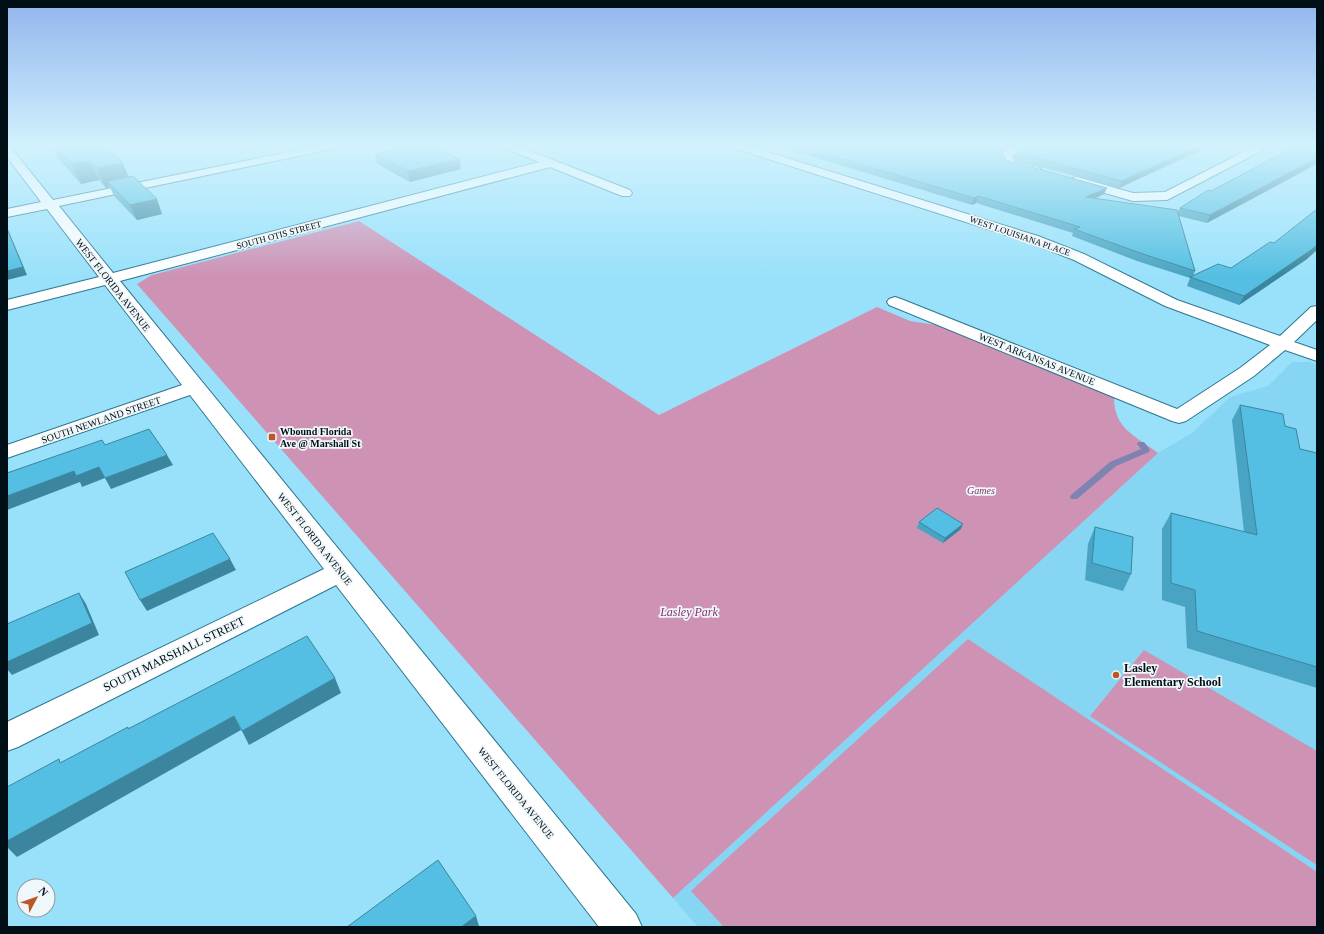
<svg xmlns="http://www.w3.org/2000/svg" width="1324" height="934" font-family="'Times New Roman',serif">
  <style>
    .built { fill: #86d5f2 }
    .green { fill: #ce92b5 }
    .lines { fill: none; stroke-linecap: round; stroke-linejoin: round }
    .stream { fill: #7e83b1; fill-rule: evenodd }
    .minor-casing { stroke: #2d768e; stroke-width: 2 }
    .minor { fill: #fff; fill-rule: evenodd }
    .wall { fill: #48a4c2 }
    .shaded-wall { fill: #3b869e }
    .building { fill: #54bfe2; stroke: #3b869e }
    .poi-dot { fill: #bb5626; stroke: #eff7fa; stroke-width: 1.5 }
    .labels { text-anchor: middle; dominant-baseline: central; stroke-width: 3.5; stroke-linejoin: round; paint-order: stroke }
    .far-street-label { font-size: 9px; fill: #000e15; stroke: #eff7fa }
    .street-label { font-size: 10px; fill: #000e15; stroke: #eff7fa }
    .poi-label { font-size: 10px; font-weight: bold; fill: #000e15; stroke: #eff7fa; text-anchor: start }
    .park-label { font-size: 10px; font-style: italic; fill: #89306b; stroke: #eff7fa }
    .near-park-label { font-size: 12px; font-style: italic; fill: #89306b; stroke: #eff7fa }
    .near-street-label { font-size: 12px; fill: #000e15; stroke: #eff7fa }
    .near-poi-label { font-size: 12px; font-weight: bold; fill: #000e15; stroke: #eff7fa; text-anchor: start }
  </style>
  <rect width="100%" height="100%" fill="#99e1fb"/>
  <path class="built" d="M1292,362H1310L1317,365V927H698L673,898L1158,453L1192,433L1230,397L1268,386Z"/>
  <path class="green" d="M359,221L659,415L877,307L910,321L950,327L1114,395C1113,428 1134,435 1158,453L673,898L137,284L152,275Z
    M968,639L1317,872V927H724L691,891Z
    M1144,650L1317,751V865L1090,716Z"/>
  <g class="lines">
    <path class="stream" d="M1138,442H1144L1150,450L1149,452L1116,466L1077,499H1071L1070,497L1071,495L1110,462L1141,449L1137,444Z"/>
    <defs>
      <path id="minor" d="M318,146H337L332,149L59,206L113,273L539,162L504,148L503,146H517L630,190L632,193L630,196H622L550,167L120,281L636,914L642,927H599L336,585L18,747L7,751V722L324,569L190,395L7,458V445L182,385L105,285L7,310V300L99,277L47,209L7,217V209L41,202L7,157V147L11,148L53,200Z
        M733,146H748L1038,236L1084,254L1177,300L1280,336L1311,307L1317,306V320L1294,342L1317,350V361L1285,350L1254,376L1186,421L1179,423L1172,421L889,305L887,302L889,299L895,297L901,299L1177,409L1240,368L1270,345L1165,306L1074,260L1028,242L734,148Z
        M1019,146H1034L1033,148L1012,156L1014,161L1040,168L1042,170L1040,172L1036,173L1005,165L1000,154L1002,152Z
        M1255,146H1268L1267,148L1167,200L1133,201L1073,184L1071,181L1073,178L1077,177L1133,193L1165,192Z"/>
    </defs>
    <use href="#minor" class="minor-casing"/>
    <use href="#minor" class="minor"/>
  </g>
  <path class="wall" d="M52,146H105L128,177L162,214L137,220L114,196L110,187L106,188L99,180L81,184L57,157Z
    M777,146H1015L1002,151L1006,160L1104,194L1096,198L1178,212L1180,208L1296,146L1207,223L1179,216L1195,271L1193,276L1231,268L1307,259L1239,305L1187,286L1190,278L1137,261L1072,236L1073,233L976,203L972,205Z
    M1210,146L1119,188L1015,160L1014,157L1016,151Z
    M375,154L461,169L410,182L377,164Z
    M1240,405L1285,426L1300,449L1317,453V688L1187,648L1185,607L1162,600V529L1171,513L1244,532L1232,420Z
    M919,522L961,529L943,543L917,528Z
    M1095,527L1131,574L1123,591L1085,580L1088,544Z"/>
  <path class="shaded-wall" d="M1002,146H1015L1002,151L1000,147Z
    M1199,146H1210L1119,188L1122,181Z
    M1317,158V164L1207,223L1210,215Z
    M460,159L461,169L410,182L408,171Z
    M90,161L99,180L81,184L72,164Z
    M123,163L131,183L107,181L110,187L106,188L97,168Z
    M1107,188L1104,194L1083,204L1086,197Z
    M978,196L976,203L972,205L974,198Z
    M157,199L162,214L137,220L130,205Z
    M7,227L27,275L7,280Z
    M1317,245V250L1307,259L1239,305L1244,296Z
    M167,455L173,465L111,489L105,478Z
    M99,467L105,478L82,487L80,482L7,510V496L74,471Z
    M963,524L961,529L943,543L945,538Z
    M230,559L236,570L147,611L140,600Z
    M79,593L86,604L99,635L12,675L7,669V662Z
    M335,678L341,693L249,745L242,731Z
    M234,716L241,730L17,857L7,847V841Z
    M476,916L479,926L478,927H461Z"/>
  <path class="building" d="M55,146H105L123,163L97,168L90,161L72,164Z
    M411,146H430L460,159L408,171L375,154Z
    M799,146H1002L1000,147L1006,160L1107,188L1086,197L1177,210L1195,271L1140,253L1074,229L1080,227L978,196L974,198Z
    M1029,146H1199L1122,181L1017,153L1016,151Z
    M1296,146H1317V158L1210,215L1180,208L1208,190L1211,191Z
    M133,176L157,199L130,205L107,181Z
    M1317,209V245L1311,250L1244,296L1190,277L1218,264L1231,268L1270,242L1274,243Z
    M7,229L23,267L7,271Z
    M1240,405L1283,414L1285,426L1296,429L1300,449L1317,453V667L1197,631L1195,590L1171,583V513L1257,535Z
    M149,429L167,455L105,478L99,467L76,476L74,471L7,496V473L102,440L105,445Z
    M937,508L963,524L945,538L919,522Z
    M1095,527L1133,537L1131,574L1092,563Z
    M213,533L230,559L140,600L125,572Z
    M79,593L92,623L7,662V624Z
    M307,636L335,678L242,731L234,716L7,841V787L59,759L60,763L128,727V729Z
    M438,860L476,916L461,927H347Z"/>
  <linearGradient id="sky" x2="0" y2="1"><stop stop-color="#93b4ed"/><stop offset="0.53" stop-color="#d1f2fd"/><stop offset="1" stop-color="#d1f2fd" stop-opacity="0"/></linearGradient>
  <rect width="1324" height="276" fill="url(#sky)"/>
  <g class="poi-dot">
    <rect x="268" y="433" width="8" height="8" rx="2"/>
    <circle cx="1116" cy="675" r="4"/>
  </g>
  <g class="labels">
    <g class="far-street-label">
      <text transform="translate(279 235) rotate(-15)">SOUTH OTIS STREET</text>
      <text transform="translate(1020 236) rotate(19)">WEST LOUISIANA PLACE</text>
    </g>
    <g class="street-label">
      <text transform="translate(113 285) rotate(52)">WEST FLORIDA AVENUE</text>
      <text transform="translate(1037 359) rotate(22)">WEST ARKANSAS AVENUE</text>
      <text transform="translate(101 420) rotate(-19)">SOUTH NEWLAND STREET</text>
      <text transform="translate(315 539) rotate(52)">WEST FLORIDA AVENUE</text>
      <text transform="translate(516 793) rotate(51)">WEST FLORIDA AVENUE</text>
    </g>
    <g class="poi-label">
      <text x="280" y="431">Wbound Florida<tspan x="280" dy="12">Ave @ Marshall St</tspan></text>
    </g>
    <g class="park-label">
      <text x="981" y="490">Games</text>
    </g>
    <g class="near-park-label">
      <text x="689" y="612">Lasley Park</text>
    </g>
    <g class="near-street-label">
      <text transform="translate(174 654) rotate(-26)">SOUTH MARSHALL STREET</text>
    </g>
    <g class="near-poi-label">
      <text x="1124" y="668">Lasley<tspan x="1124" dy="14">Elementary School</tspan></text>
    </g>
  </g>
  <rect width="1324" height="934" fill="none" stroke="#000e15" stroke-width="16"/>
  <g transform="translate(36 898) rotate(49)"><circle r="19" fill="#eff7fa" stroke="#8f9a9e"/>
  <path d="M0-3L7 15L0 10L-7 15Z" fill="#bb5626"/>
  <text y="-6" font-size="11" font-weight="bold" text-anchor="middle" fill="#000e15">N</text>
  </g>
</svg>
